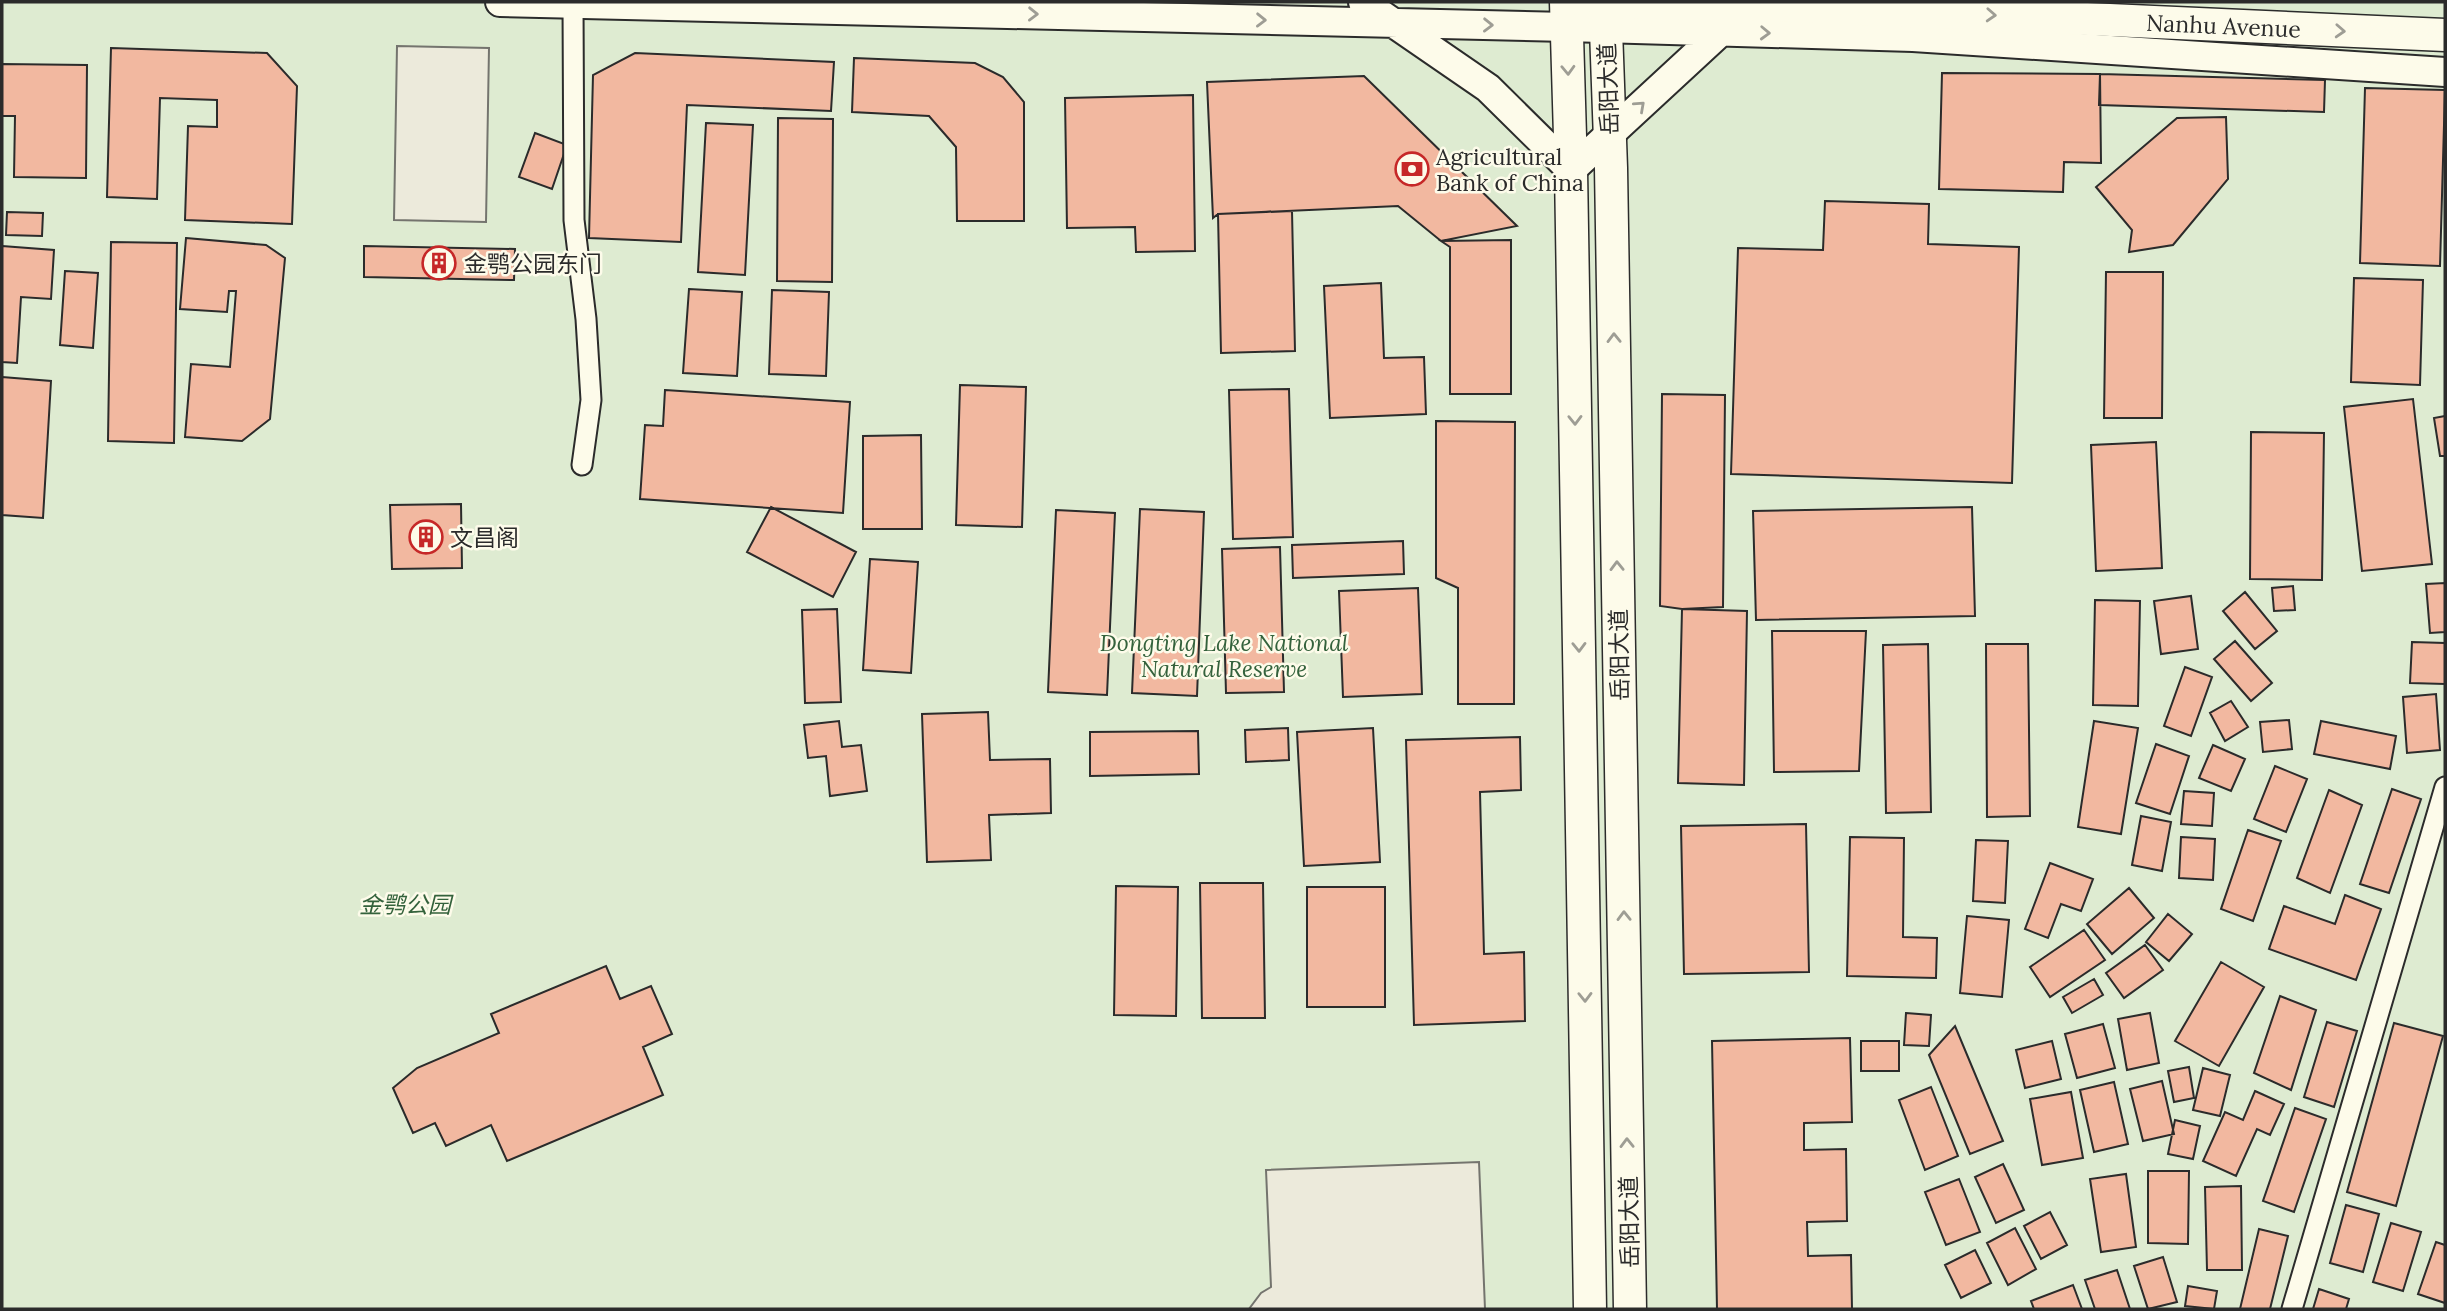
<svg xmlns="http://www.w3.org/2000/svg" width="2447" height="1311" font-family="Lora,'Noto Sans SC',serif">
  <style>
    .green { fill: #deebd1; stroke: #74746e; stroke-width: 2 }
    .parking { fill: #eceadb; stroke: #74746e; stroke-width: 2 }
    .building { fill: #f2b8a0; stroke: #2b2b2b; stroke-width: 2 }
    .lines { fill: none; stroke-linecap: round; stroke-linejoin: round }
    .minor-casing { stroke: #2b2b2b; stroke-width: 23 }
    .secondary-casing { stroke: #2b2b2b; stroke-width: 32 }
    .primary-casing { stroke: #2b2b2b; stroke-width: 35 }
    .minor { stroke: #fdfbea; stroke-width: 19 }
    .secondary { stroke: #fdfbea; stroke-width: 28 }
    .primary { stroke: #fdfbea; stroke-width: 32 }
    .oneway { stroke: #9e9d94 }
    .labels { text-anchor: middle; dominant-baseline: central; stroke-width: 5; stroke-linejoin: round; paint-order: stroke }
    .street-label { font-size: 23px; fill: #2b2b2b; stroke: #fdfbea }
    .poi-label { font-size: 23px; fill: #2b2b2b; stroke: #fdfbea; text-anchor: start }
    .park-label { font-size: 23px; font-style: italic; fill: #34623c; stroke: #fdfbea }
  </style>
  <rect width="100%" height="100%" fill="#fdfbea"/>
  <path class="green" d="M2,2H2445V1309H2Z"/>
  <path class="parking" d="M397,46L489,48L486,222L394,220Z
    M1479,1162L1485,1309H1249L1261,1293L1271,1287L1266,1170Z"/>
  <path class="building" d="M111,48L267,53L297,86L292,224L185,220L188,126L217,127V100L160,98L157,199L107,197Z
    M635,53L834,62L831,111L687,105L681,242L589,238L593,75Z
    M854,58L975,63L1003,77L1024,102V221H957L956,147L929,116L852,112Z
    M2,64L87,65L86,178L14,177L15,116H2Z
    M1942,73L2100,74L2101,163L2064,162L2063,192L1939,189Z
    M2100,74L2325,80L2324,112L2099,105Z
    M1364,76L1517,226L1441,241L1398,206L1218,214L1213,218L1207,82Z
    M2365,88L2445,90L2440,266L2360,263Z
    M1193,95L1195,251L1136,252L1135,227L1067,228L1065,98Z
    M2226,117L2228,179L2173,245L2129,252L2132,230L2096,187L2177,118Z
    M778,118L833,119L832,282L777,281Z
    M706,123L753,125L745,275L698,272Z
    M535,133L567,145L552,189L519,177Z
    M1825,201L1929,204L1928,244L2019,247L2012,483L1731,474L1738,248L1823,250Z
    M1292,211L1295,351L1221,353L1218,214Z
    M7,212L43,213L42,236L6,235Z
    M186,238L266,245L285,258L270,419L242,441L185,437L191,364L230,367L236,291H229L227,312L180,309Z
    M1511,240V394H1450V247L1441,241Z
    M111,242L177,243L174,443L108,441Z
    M2,246L54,250L51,299L21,297L17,363L2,362Z
    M364,246L515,249L514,280L364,277Z
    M65,271L98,273L93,348L60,345Z
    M2106,272H2163L2162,418H2104Z
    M2354,278L2423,280L2420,385L2351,382Z
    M1381,283L1384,358L1424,357L1426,414L1330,418L1324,286Z
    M689,289L742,292L737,376L683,373Z
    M772,290L829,292L826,376L769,374Z
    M2,377L51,381L43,518L2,515Z
    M960,385L1026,387L1022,527L956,525Z
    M1289,389L1293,537L1233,539L1229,390Z
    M665,390L850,402L843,513L640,499L645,425L663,426Z
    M1662,394L1725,395L1723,607L1682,609L1660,606Z
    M2413,399L2432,564L2362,571L2344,407Z
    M2445,416V456H2440L2434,418Z
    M1436,421L1515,422L1514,704H1458V588L1436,578Z
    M2251,432L2324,433L2322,580L2250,579Z
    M921,435L922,529H863V436Z
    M2156,442L2162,568L2096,571L2091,445Z
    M461,504L462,568L392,569L390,505Z
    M771,507L856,552L833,597L747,552Z
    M1972,507L1975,616L1756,620L1753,511Z
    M1140,509L1204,512L1197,696L1132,693Z
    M1056,510L1115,513L1107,695L1048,692Z
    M1403,541L1404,574L1293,578L1292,545Z
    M1280,547L1284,692L1226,693L1222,549Z
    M870,559L918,562L911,673L863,670Z
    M2445,583V632L2430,633L2426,584Z
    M2293,586L2295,610L2274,611L2272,588Z
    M1418,588L1422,694L1343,697L1339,591Z
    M2245,592L2277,631L2255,649L2223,611Z
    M2191,596L2198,649L2161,654L2154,601Z
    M2095,600L2140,601L2138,706L2093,705Z
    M837,609L841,702L805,703L802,610Z
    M1682,609L1747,611L1744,785L1678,783Z
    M1772,631H1866L1859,771L1774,772Z
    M2235,641L2272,683L2251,701L2214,659Z
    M2412,642L2445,643V684L2410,683Z
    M1928,644L1931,812L1886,813L1883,645Z
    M1986,644H2028L2030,816L1987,817Z
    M2185,667L2212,677L2191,736L2164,726Z
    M2436,694L2440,750L2407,753L2403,697Z
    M2231,701L2248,727L2225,741L2210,713Z
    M988,712L990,760L1050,759L1051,813L989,815L991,860L927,862L922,714Z
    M2289,720L2292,749L2263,752L2260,722Z
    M839,721L842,747L861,745L867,791L830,796L826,756L808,758L804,725Z
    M2094,721L2138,728L2121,834L2078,827Z
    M2321,721L2396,736L2390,769L2314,754Z
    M1288,728L1289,760L1246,762L1245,730Z
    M1373,728L1380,862L1304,866L1297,732Z
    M1198,731L1199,774L1090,776V732Z
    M1520,737L1521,790L1480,792L1484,954L1524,952L1525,1021L1414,1025L1406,740Z
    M2156,744L2189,756L2170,814L2136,803Z
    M2213,745L2245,759L2231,791L2199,778Z
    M2275,766L2307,779L2286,832L2254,819Z
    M2392,789L2421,799L2389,893L2360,884Z
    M2329,790L2362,805L2330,893L2297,878Z
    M2184,791L2214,793L2212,826L2181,824Z
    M2141,816L2171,822L2162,871L2132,865Z
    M1806,824L1809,972L1684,974L1681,826Z
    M2248,830L2281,841L2253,921L2221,909Z
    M1850,837L1904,838L1903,937L1937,938L1936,978L1847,976Z
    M2181,837L2215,839L2213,880L2179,878Z
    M1976,840L2008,841L2005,903L1973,901Z
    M2050,863L2093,879L2081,911L2061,904L2048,938L2025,929Z
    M1200,883H1263L1265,1018H1202Z
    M1116,886L1178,887L1176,1016L1114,1015Z
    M1307,887H1385V1007H1307Z
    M2129,888L2154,918L2112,954L2087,924Z
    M2345,895L2381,909L2356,980L2269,949L2284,906L2335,924Z
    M2168,914L2192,934L2169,961L2146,942Z
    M1967,916L2009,920L2002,997L1960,993Z
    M2084,930L2105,960L2050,997L2030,967Z
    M2145,945L2163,970L2124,998L2106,973Z
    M2221,962L2264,987L2219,1066L2175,1041Z
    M606,966L620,999L651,986L672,1034L643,1047L663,1095L507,1161L491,1125L446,1146L435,1123L413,1133L393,1088L417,1068L499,1033L491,1014Z
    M2094,979L2103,995L2072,1013L2063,997Z
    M2280,996L2316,1010L2291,1090L2254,1073Z
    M1906,1013L1931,1015L1929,1046L1904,1045Z
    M2150,1013L2159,1063L2127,1070L2118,1019Z
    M2327,1022L2357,1031L2334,1107L2304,1097Z
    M2394,1023L2443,1036L2396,1206L2347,1192Z
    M2103,1024L2115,1068L2077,1078L2065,1034Z
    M1955,1026L2003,1141L1970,1154L1929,1055Z
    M1850,1038L1852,1122L1804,1123V1150L1846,1149L1847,1221L1807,1222L1808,1256L1851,1255L1852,1309H1717L1712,1041Z
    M1861,1041H1899V1071H1861Z
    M2052,1041L2061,1079L2025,1088L2016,1050Z
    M2189,1067L2194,1098L2174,1102L2168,1071Z
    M2203,1068L2230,1075L2220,1116L2193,1110Z
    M2162,1081L2174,1134L2143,1141L2130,1089Z
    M2114,1082L2128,1144L2094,1152L2080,1090Z
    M1931,1087L1958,1156L1925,1170L1899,1100Z
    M2255,1091L2284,1104L2270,1135L2257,1129L2236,1176L2203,1161L2225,1112L2243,1120Z
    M2071,1092L2083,1158L2042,1165L2030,1099Z
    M2295,1108L2326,1119L2294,1212L2263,1201Z
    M2175,1120L2200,1126L2193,1159L2168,1154Z
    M2003,1164L2024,1210L1996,1223L1975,1177Z
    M2148,1171H2189L2188,1244L2148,1243Z
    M2126,1174L2136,1247L2101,1252L2090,1179Z
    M1959,1179L1980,1232L1946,1245L1925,1192Z
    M2241,1186L2242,1270H2207L2205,1187Z
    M2346,1205L2379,1214L2363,1272L2330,1263Z
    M2050,1212L2067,1245L2041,1259L2024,1226Z
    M2391,1223L2421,1232L2403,1291L2373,1282Z
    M2015,1228L2036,1269L2008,1285L1987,1243Z
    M2259,1229L2288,1236L2270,1309H2240Z
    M2436,1242L2445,1245V1303L2418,1294Z
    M1975,1250L1991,1283L1961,1298L1945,1265Z
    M2163,1257L2177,1302L2148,1309L2134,1266Z
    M2117,1270L2130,1309H2095L2085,1280Z
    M2073,1285L2082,1309H2034L2031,1301Z
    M2188,1286L2217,1291L2214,1309L2185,1306Z
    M2319,1289L2349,1299L2346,1309H2313Z"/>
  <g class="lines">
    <defs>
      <path id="minor" d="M573,3L574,220L586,319L591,400L582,465
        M2292,1309L2445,787"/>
      <path id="secondary" d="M500,2L1567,27L1913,37L2445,72
        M1363,2L1488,88L1571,170L1729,24"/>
      <g id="primary">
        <path d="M1566,2L1571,170L1590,1309"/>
        <path id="s1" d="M1585,2L1751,4L2445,35"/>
        <path d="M1605,2L1611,168L1630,1309"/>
      </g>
    </defs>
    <use href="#minor" class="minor-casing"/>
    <use href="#secondary" class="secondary-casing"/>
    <use href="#primary" class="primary-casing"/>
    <use href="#minor" class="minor"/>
    <use href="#secondary" class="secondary"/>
    <use href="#primary" class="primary"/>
  </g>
  <defs><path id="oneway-chevron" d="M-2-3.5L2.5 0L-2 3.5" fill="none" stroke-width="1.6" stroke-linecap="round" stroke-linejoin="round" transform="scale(1.75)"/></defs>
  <g class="oneway">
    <use href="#oneway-chevron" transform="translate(1033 14) rotate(1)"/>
    <use href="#oneway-chevron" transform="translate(1991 15) rotate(3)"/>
    <use href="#oneway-chevron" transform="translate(1261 20) rotate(1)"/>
    <use href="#oneway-chevron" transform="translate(1488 25) rotate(1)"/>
    <use href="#oneway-chevron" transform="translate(2340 31) rotate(3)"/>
    <use href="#oneway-chevron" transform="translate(1765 33) rotate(2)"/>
    <use href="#oneway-chevron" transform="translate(1568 70) rotate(88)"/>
    <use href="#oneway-chevron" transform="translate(1640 106) rotate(-42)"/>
    <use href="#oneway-chevron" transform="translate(1614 338) rotate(-91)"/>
    <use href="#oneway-chevron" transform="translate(1575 420) rotate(89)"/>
    <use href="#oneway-chevron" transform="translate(1617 566) rotate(-91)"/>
    <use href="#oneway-chevron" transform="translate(1579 647) rotate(89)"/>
    <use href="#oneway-chevron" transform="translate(1624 916) rotate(-91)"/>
    <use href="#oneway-chevron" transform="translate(1585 997) rotate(89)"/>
    <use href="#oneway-chevron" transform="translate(1627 1143) rotate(-91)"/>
  </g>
  <defs>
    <symbol id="bank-ring" viewBox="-11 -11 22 22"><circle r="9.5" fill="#fdfbea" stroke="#c62828" stroke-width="1.5"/><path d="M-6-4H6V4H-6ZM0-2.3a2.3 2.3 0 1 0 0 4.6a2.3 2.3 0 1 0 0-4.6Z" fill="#c62828"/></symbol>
    <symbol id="building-ring" viewBox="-11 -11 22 22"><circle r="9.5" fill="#fdfbea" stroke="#c62828" stroke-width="1.5"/><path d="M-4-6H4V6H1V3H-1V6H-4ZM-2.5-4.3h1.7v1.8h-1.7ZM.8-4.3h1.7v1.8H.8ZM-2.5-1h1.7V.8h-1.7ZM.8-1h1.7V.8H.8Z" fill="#c62828"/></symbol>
  </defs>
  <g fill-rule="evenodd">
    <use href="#bank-ring" x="1393" y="150" width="38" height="38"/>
    <use href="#building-ring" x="420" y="244" width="38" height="38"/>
    <use href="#building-ring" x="407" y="518" width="38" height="38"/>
  </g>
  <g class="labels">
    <g class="street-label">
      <text stroke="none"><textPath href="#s1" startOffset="639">Nanhu Avenue</textPath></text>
      <text transform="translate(1608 89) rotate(-92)">岳阳大道</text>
      <text transform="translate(1619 655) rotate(-91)">岳阳大道</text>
      <text transform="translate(1629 1222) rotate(-91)">岳阳大道</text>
    </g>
    <g class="poi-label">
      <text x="1436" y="156">Agricultural<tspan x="1436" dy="26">Bank of China</tspan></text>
      <text x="464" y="263">金鹗公园东门</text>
      <text x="450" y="537">文昌阁</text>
    </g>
    <g class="park-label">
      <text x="1224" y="642">Dongting Lake National<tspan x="1224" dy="26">Natural Reserve</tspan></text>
      <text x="405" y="904">金鹗公园</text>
    </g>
  </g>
  <rect width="2447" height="1311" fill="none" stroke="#2b2b2b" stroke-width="7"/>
</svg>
